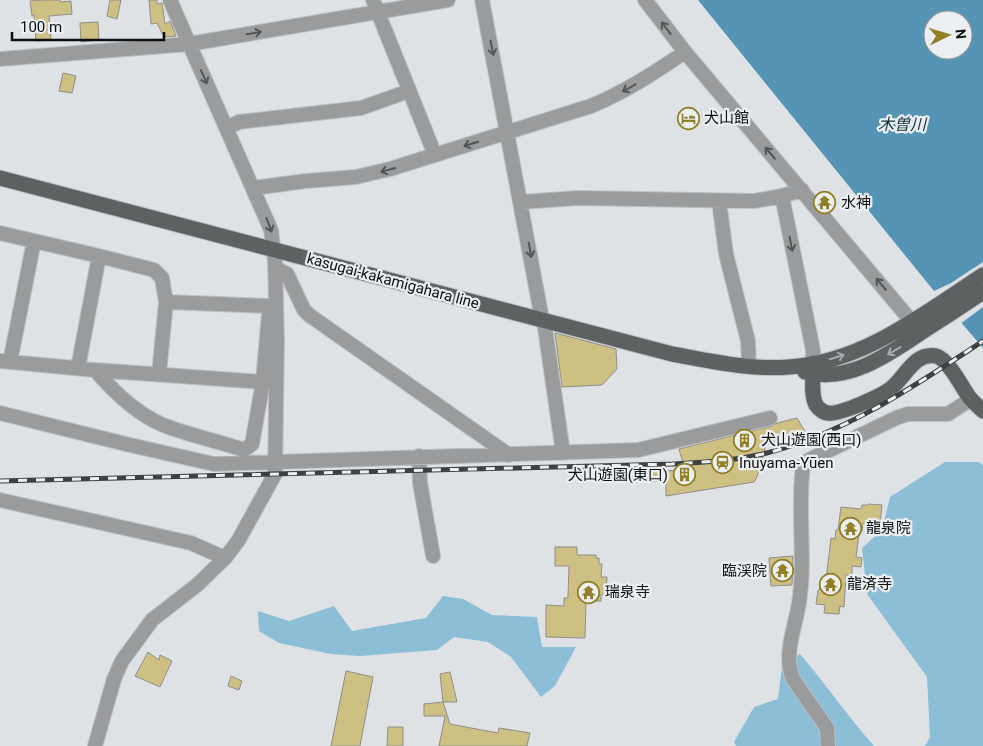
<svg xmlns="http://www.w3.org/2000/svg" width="983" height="746" font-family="Roboto,'Noto Sans JP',sans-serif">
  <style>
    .green { fill: #8cbed8 }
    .water { fill: #5594b4; fill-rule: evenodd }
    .pier { fill: #dee2e4 }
    .building { fill: #cebf82; stroke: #8f8f8b }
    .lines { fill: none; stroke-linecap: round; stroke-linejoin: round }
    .minor-casing { stroke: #bdc0c2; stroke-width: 16 }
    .major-casing { stroke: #bdc0c2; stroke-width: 17 }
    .minor { stroke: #999b9c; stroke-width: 14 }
    .major { stroke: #5e6162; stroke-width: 15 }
    .rail-casing { stroke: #3e4041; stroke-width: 5 }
    .rail { stroke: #ebeff1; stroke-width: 3; stroke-dasharray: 9; stroke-linecap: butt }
    .oneway { stroke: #545556 }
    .oneway2 { stroke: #a4a8aa }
    .labels { text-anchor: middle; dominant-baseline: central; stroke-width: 4.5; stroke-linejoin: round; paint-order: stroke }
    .poi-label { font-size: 15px; fill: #0e0f10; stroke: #ebeff1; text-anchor: start }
    .street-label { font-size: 15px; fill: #0e0f10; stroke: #ebeff1 }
    .water-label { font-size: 16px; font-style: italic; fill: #143241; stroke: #ebeff1 }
  </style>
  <rect width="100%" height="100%" fill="#dee2e4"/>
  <path class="green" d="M945,462H979L983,465V746H925L930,737L927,677L867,594L862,548L882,530L890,497Z
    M443,596L463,599L492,615L537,617L542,647H576L555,686L541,697L511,657L488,642L454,637L437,650L360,656L331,654L279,643L259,631L258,611L289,621L334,606L352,631L426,618Z
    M800,654C826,684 848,717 874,746H736L734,742L754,707L778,699L782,666Z"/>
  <path class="water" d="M698,0H983V348L934,291ZM933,20H963V50H933Z"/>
  <path class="pier" d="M983,262V307L960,324L932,292L951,283Z"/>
  <path class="building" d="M43,0H60V2L71,1L72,14L49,16L51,40L36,41L34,15L32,16L30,1Z
    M110,0H121L117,19L107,16Z
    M149,0H157V4L162,3L165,24L170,21L176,36L164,37L157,23L151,24Z
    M98,22L99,40L81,42L80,23Z
    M63,73L76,76L72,93L59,91Z
    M555,333L616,349L617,369L602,385L562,387Z
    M797,418L806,433L766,445L757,477L754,482L666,496V481L611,482L610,473L685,470L679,449L772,426L777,423Z
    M868,504L882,505L880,525L863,523L862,531L859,534L856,557L862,558L861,567L852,566V575H846L844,607L840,606L839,614L824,613L825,605L816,604L818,590H819L820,587L824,588V579L826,580L831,538L835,539L836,530H838L841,507L861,509L862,505H868Z
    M555,547H577V555H596V558H599V564H602L601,577H607L606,595H601V601H586L585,638L546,637V605L564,606V598H568L569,566H555Z
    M793,556L792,585L771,586L769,558Z
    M148,652L159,660L160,655L172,661L160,687L135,676Z
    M346,671L373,677L360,746H331Z
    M450,672L457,702H443L440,674Z
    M231,676L242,681L239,690L228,686Z
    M443,702L450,724L498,733L499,728L530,733L527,746H439L445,716H424V704Z
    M388,727H403V746H387Z"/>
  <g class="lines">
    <defs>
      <path id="minor" d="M373,0L435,155
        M482,0L542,319L545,328L563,453
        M645,0L685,52L912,322
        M0,59L189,44L448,0
        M227,128L239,122L361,108L409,91
        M253,188L306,181L356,177L390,169L591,106C625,92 654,73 685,52
        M782,196L813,350V363
        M719,201L726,254L748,341L749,366
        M521,202L578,198L754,201L782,196L802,190
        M0,233L99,256L154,270L162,278L166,302L270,306
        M275,268L287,274L304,310L309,315L509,455
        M0,361L95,370L263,382
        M10,362L34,241
        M78,368L99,256
        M95,370C113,391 137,414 163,425C189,435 217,441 244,450L252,444L263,382L269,313
        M159,374L166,302
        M0,413L130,445L214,464L638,450L770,418
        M419,456L420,483L433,556
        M0,500L191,543L225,558
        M95,746L114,679L122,661L152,620L197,585L225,558L238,541L275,474L277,341L275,261L271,230L170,0
        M828,746L827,728L793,679C783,655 795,628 799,603C806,557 797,511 803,465L807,461L896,418L908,414H948L971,399"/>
      <path id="major" d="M0,178L672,354C710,361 750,370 789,367C864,362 923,314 983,275
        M813,363C814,376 810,393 816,405C819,409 824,413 828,413C839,415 879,397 889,390C905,379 913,352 936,356C948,359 962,387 969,397C973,402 978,406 983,411
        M805,372C849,384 891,353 925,330C944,318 964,305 983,292"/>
    </defs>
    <use href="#minor" class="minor-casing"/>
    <use href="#major" class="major-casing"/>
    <use href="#minor" class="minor"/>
    <use href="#major" class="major"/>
    <defs>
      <path id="rail" d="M0,481L672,464C702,462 733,461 763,454C845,434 914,386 983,341"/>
    </defs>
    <use href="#rail" class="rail-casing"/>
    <use href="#rail" class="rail"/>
  </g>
  <defs><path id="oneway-shaft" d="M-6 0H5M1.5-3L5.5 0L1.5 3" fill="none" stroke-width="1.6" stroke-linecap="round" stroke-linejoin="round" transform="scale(1.25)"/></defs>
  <g class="oneway">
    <use href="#oneway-shaft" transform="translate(666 28) rotate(-127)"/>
    <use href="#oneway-shaft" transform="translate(254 33) rotate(-9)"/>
    <use href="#oneway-shaft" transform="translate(492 48) rotate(79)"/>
    <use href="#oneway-shaft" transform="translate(204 77) rotate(66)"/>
    <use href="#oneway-shaft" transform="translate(629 88) rotate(151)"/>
    <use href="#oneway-shaft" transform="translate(471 144) rotate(163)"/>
    <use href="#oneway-shaft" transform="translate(770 153) rotate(-130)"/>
    <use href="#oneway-shaft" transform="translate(388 170) rotate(165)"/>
    <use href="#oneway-shaft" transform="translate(269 225) rotate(70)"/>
    <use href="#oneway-shaft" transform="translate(791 244) rotate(79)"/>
    <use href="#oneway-shaft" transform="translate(530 250) rotate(80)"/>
    <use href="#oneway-shaft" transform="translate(881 284) rotate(-130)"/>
  </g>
  <g class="oneway2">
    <use href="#oneway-shaft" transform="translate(894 351) rotate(149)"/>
    <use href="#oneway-shaft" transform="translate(837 357) rotate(-17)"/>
  </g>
  <defs>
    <symbol id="hotel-ring" viewBox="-11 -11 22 22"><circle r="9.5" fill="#ebeff1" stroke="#927f26" stroke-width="1.5"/><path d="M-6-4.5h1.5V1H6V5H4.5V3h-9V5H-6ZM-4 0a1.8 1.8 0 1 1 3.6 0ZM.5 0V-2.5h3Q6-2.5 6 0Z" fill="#927f26"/></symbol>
    <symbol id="temple-ring" viewBox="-11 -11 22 22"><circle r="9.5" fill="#ebeff1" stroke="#927f26" stroke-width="1.5"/><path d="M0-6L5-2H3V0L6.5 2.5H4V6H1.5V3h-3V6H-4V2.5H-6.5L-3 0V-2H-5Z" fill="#927f26"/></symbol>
    <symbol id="building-ring" viewBox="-11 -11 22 22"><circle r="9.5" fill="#ebeff1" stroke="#927f26" stroke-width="1.5"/><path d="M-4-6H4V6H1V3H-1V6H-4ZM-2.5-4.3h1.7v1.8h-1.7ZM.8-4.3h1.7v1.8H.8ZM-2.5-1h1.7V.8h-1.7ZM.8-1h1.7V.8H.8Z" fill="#927f26"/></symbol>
    <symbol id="station-ring" viewBox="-11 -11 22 22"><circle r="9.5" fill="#ebeff1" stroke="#927f26" stroke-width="1.5"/><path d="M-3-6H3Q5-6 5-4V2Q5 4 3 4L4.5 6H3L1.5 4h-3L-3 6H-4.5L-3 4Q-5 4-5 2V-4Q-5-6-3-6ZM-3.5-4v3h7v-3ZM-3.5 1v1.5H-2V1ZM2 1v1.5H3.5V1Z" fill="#927f26"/></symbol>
  </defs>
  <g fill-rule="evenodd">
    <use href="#hotel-ring" x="676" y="106" width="25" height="25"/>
    <use href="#temple-ring" x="812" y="190" width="25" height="25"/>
    <use href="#building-ring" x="732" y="428" width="25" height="25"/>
    <use href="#station-ring" x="710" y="450" width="25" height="25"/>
    <use href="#building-ring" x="672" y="462" width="25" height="25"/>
    <use href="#temple-ring" x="838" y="516" width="25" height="25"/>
    <use href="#temple-ring" x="770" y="558" width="25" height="25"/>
    <use href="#temple-ring" x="818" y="572" width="25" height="25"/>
    <use href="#temple-ring" x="576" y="580" width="25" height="25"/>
  </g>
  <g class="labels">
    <g class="poi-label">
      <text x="704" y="118">犬山館</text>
      <text x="841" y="203">水神</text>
      <text x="761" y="440">犬山遊園(西口)</text>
      <text x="739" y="463">Inuyama-Yūen</text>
      <text x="668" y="475" text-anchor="end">犬山遊園(東口)</text>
      <text x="866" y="528">龍泉院</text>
      <text x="767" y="571" text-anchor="end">臨渓院</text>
      <text x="847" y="584">龍済寺</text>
      <text x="605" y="592">瑞泉寺</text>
    </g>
    <g class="street-label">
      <text transform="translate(393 281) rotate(15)">kasugai-kakamigahara line</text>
    </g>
    <g class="water-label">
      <text x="902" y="124">木曽川</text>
    </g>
  </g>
  <g transform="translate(948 35) rotate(85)"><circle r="24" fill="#ebeff1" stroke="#939597"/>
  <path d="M0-4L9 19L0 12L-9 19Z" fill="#927f26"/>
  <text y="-8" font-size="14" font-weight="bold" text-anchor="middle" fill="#0e0f10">N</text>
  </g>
  <path d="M12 32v8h152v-8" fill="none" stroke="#0e0f10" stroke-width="2.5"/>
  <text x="20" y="32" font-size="15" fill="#0e0f10" stroke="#ebeff1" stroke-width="4" paint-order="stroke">100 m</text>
</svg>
